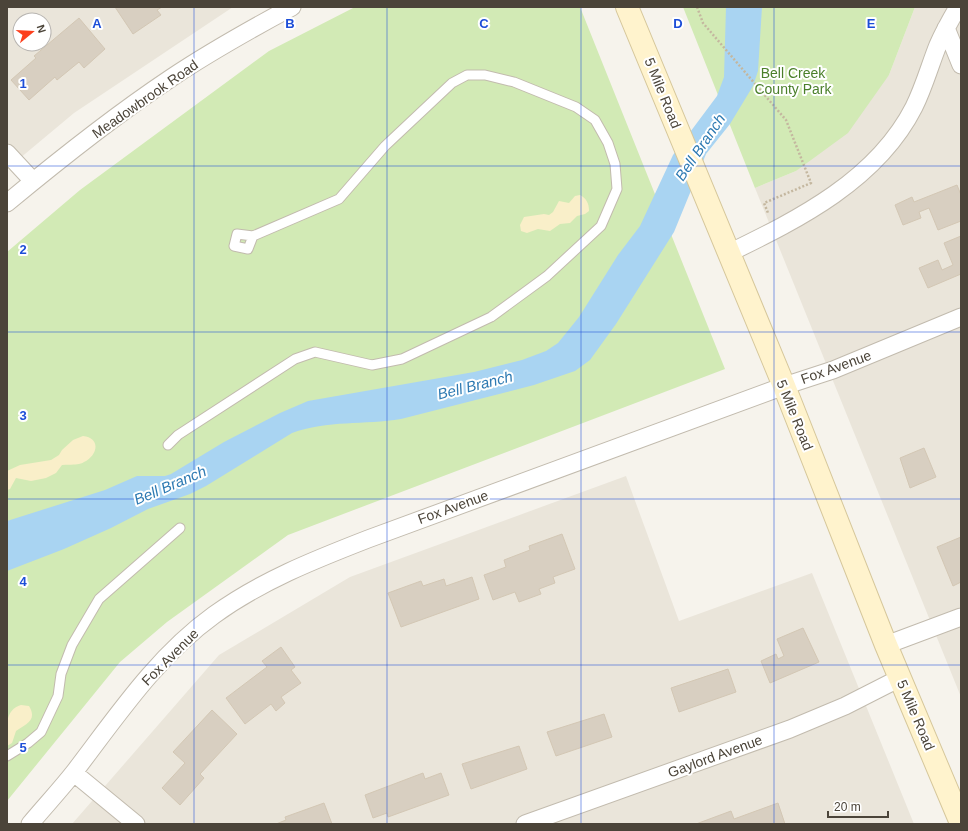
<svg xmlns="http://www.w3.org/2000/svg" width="968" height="831" font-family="Arial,sans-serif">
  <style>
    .residential { fill: #eae5da; fill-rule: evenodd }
    .green { fill: #d2eab5 }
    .sand { fill: #f9efc9 }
    .water { fill: #a9d4f2 }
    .building { fill: #d8cfc1; stroke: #d3c7b4 }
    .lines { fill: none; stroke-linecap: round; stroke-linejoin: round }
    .service-casing { stroke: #c2bbae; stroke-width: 11 }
    .minor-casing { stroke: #c2bbae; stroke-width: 19 }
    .secondary-casing { stroke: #d6c79b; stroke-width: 24 }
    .path { stroke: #c4b79f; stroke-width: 2.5; stroke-dasharray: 2 2; stroke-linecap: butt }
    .service { stroke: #fff; stroke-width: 9 }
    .minor { stroke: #fff; stroke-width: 17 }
    .secondary { stroke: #fff3cd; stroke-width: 22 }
    .grid { fill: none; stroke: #1d4ed8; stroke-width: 1; stroke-opacity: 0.55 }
    .labels { text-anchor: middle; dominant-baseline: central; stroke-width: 4; stroke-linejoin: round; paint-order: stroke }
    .park-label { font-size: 14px; fill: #4a7f2a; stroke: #fff }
    .street-label { font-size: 14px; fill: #4b4439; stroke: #fff }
    .water-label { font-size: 15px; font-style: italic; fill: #2e7ab2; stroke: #fff }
    .grid-label { font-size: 13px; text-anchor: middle; font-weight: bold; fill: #1d4ed8; stroke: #fff; stroke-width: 4; stroke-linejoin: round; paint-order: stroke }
  </style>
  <rect width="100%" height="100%" fill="#f6f3ec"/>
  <path class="residential" d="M7,7H233L74,113L7,169ZM20,20H44V44H20Z
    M915,7H961V697L755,188L796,171L889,75Z
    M626,476L679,621L812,573L914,824H72L219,655L350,577Z"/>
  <path class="green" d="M355,7H580L725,369L288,535L167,622L120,662L7,801V252L80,190L269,51Z
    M683,7H915L889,75L848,133L796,171L755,188Z"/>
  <path class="sand" d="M580,195C586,198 589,203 589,211L585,214L577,216L570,223L560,224L550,231L538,229L527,233L521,231L520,225L524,217L544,214L549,215L553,212L559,201L569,203L575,196Z
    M83,436C101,438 98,455 84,462C78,466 69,464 62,465L56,473L46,478L31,481L16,478L10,489L7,490V471L20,465L51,460L59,455L62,450L73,440Z
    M21,705L29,706C38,721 25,724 16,731L12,743L7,746C7,732 3,710 21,705Z"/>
  <path class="water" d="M726,7H762L758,71L753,86L730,124L706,154L674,232L616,324L590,360L575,371L534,385L401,419C365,425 327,420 292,433L206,486L190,494L148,509L111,528L64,549L7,571V521L105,490L137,476H165L171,474L224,442L280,413L308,401L474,372L522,360L546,351L558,343L579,317L618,255L640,226L673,155L717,96L724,77Z"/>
  <path class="building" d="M115,7H162L157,10L161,15L133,34Z
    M79,18L105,49L84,68L79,62L57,80L55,77L29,100L11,80L36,58L34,56Z
    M957,185L961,195V221L938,230L929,208L919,212L921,218L903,225L895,205L912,197L914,202Z
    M961,236V274L928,288L919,268L938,260L942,270L953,265L944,243Z
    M924,448L936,477L910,488L900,458Z
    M562,534L575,569L553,577L555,583L539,589L541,594L519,602L515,592L493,600L484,575L506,567L504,560L530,550L529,546Z
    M961,537V582L953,586L937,547Z
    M472,577L479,599L401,627L388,593L421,581L423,586L444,579L446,586Z
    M803,628L819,662L770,683L761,661L776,654L778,659L784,656L777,639Z
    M281,647L295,667L291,670L301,683L281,697L285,703L276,711L271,704L245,724L226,698L267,667L262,661Z
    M728,669L736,692L679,712L671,688Z
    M212,710L237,734L200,774L204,778L180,805L162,788L185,763L173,752Z
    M604,714L612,737L556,756L547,732Z
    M519,746L527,769L471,789L462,764Z
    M423,773L425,779L441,773L449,795L388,817L387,813L373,818L365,795Z
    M324,803L332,824H276L286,820L285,817Z
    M778,803L785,824H696L731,811L734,819Z"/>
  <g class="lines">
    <defs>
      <path id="service" d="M168,445L178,435L295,359L315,352L372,365L402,359L491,317L547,276L601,226L617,189L615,164L608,143L595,120L576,107L514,82L485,75H467L452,83L385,146L339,199L253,236L248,249L234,246L237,234L253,236
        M7,756L28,743L41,732L58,696L61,674L72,645L99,599L180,528"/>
      <path id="minor" d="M946,28L961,65
        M7,153L33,181
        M7,203C60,159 114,116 171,78C210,52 251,29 292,7
        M729,253C799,219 877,180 914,107C924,87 930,65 938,45C944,31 951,19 958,7
        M886,645L961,617
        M74,773L136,824
        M30,824C45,806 61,789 75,771C117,716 157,656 214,615C261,581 314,560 368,539L784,386L833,370L961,317
        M525,824L790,729L845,706L900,678"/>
      <path id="secondary" d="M627,7L784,386L886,645L961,823"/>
    </defs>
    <use href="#service" class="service-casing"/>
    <use href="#minor" class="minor-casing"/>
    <use href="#secondary" class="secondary-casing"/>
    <path class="path" d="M697,7L703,23L786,120L811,183L764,203L768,213"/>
    <use href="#service" class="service"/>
    <use href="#minor" class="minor"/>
    <use href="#secondary" class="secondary"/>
  </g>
  <path class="grid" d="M194,7V824M387,7V824M581,7V824M774,7V824M7,166H961M7,332H961M7,499H961M7,665H961"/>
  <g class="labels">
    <g class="park-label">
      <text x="793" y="73">Bell Creek<tspan x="793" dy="16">County Park</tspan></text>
    </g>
    <g class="street-label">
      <text transform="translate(663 93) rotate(68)">5 Mile Road</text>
      <text transform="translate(145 99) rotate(-35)">Meadowbrook Road</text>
      <text transform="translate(836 367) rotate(-20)">Fox Avenue</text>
      <text transform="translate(795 415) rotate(68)">5 Mile Road</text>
      <text transform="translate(453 507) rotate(-20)">Fox Avenue</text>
      <text transform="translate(170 657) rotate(-45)">Fox Avenue</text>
      <text transform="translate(916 715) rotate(67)">5 Mile Road</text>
      <text transform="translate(715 756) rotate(-20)">Gaylord Avenue</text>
    </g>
    <g class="water-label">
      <text transform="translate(700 147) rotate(-56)">Bell Branch</text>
      <text transform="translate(475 385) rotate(-14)">Bell Branch</text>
      <text transform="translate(170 485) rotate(-23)">Bell Branch</text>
    </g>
  </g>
  <g class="grid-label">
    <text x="97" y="28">A</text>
    <text x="290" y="28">B</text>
    <text x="484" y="28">C</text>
    <text x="678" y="28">D</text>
    <text x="871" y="28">E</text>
    <text x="23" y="88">1</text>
    <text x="23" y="254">2</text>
    <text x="23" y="420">3</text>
    <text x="23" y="586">4</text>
    <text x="23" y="752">5</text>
  </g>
  <rect width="968" height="831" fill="none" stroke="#4b4439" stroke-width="16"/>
  <g transform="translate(32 32) rotate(72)"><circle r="19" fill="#ffffff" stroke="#b7b4b0"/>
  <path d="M0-3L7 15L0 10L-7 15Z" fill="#fc3f1d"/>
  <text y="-6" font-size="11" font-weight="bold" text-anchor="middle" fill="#4b4439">N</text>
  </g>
  <path d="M828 811v6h60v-6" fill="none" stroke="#4b4439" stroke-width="2"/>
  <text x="834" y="811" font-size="12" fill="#4b4439" stroke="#ffffff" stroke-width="3" paint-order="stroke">20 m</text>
</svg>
